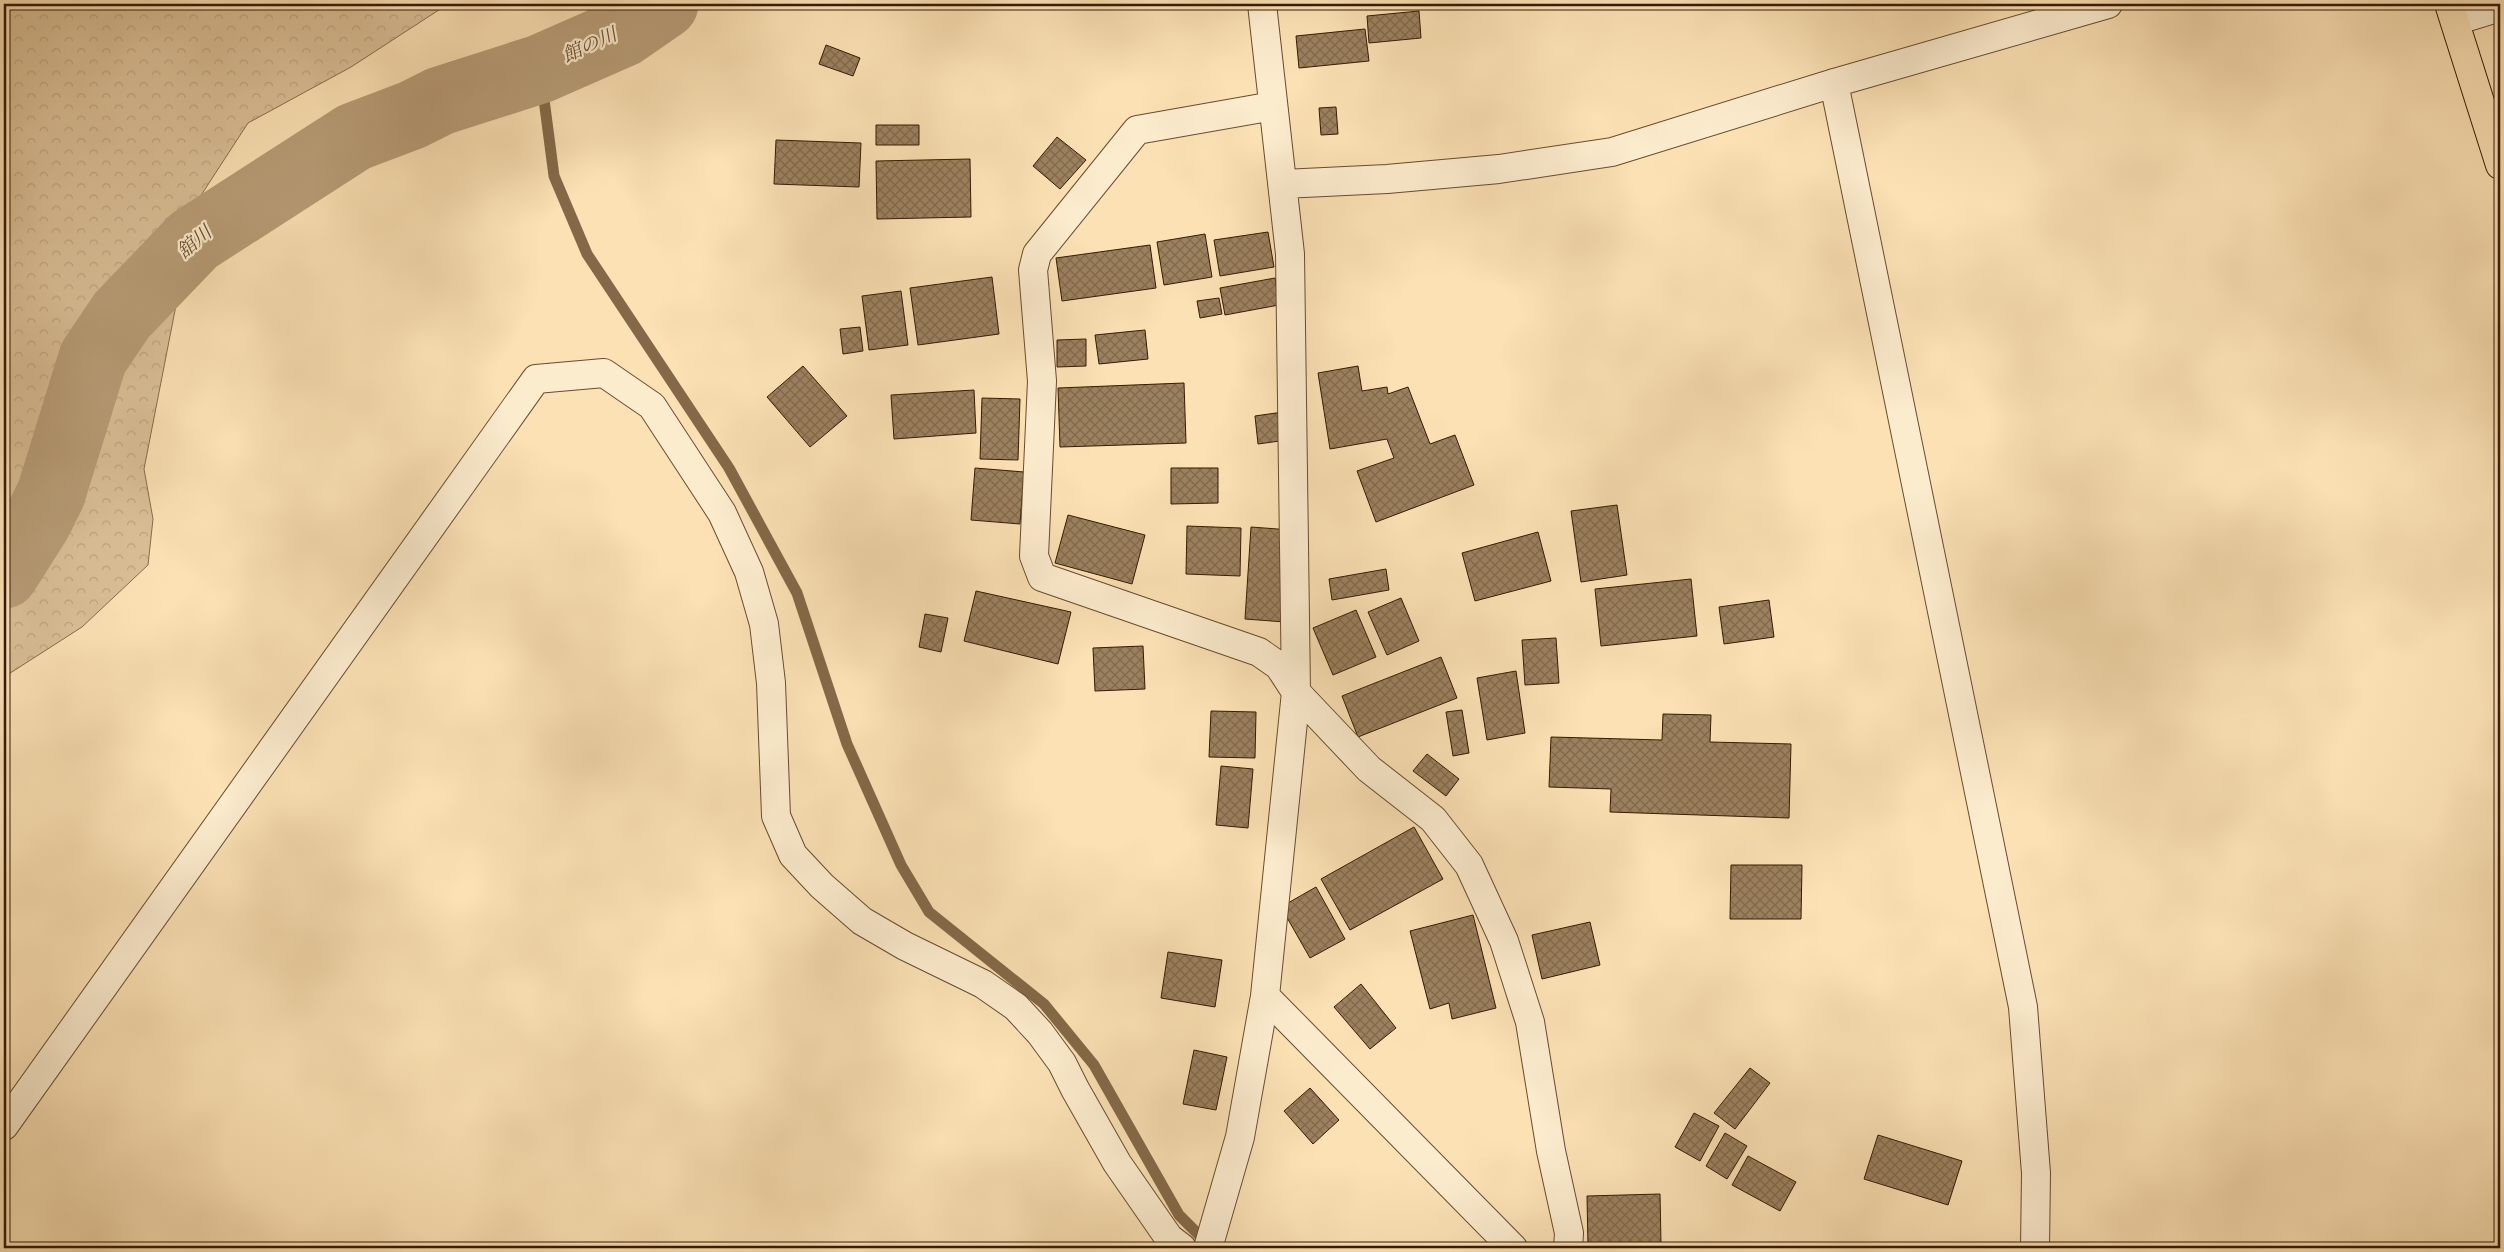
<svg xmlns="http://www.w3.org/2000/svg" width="2504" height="1252" font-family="'IM FELL English','Noto Serif JP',serif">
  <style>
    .forest { fill: url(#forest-crowns); stroke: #886c4c }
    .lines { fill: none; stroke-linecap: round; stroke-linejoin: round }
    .stream { stroke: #846948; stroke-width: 11 }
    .river { stroke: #b89d77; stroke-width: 69 }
    .building { fill: url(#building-cross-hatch); stroke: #361a02 }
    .minor-casing { stroke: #674c2e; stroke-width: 30 }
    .major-casing { stroke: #361a02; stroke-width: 30 }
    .minor { stroke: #fcecce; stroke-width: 28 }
    .major { stroke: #fbe1b4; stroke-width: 28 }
    .labels { text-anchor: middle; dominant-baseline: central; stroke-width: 4.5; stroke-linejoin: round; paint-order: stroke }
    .water-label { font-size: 19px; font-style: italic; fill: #6a4e31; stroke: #fcecce }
  </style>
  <defs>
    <pattern id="forest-crowns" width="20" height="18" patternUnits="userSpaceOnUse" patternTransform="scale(1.25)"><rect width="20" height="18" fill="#dabf96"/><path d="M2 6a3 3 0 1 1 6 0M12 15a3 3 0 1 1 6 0" fill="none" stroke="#bca480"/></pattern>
    <pattern id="building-cross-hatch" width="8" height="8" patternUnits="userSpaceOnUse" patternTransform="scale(1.25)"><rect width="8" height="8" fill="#9c815f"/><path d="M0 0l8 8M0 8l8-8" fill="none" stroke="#80694c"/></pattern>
  </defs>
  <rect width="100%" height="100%" fill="#fbe1b4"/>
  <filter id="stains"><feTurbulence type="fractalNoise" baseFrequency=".004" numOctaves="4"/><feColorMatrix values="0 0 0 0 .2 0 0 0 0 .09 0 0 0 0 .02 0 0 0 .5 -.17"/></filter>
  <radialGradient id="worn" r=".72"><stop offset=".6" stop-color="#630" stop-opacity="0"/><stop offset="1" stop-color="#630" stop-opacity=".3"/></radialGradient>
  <path class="forest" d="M4,4H448L351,67L248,123L196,203L144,469L153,519L148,565L82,627L4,677Z"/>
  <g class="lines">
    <path class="stream" d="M540,69L554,176L587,254L729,468L797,593L847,744L901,865L929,912L1044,1004L1094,1065L1179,1215L1207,1243"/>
    <path class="river" d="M4,574L37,522L51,494L93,358L122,315L194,240L354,137L412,115L440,101L540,69L622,33L664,4"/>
  </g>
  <path class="building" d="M1419,11L1421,38L1369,43L1367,16Z
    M1365,29L1369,61L1299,68L1296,36Z
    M826,45L860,58L853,76L819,64Z
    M1336,107L1338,134L1321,135L1319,108Z
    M876,125H919V145H876Z
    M1057,137L1086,160L1060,189L1033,166Z
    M776,140L861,143L859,187L774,184Z
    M970,159L971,217L877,219L876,161Z
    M1268,232L1274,267L1220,276L1214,240Z
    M1205,234L1212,277L1164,285L1157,242Z
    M1150,245L1156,288L1062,301L1056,258Z
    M992,277L999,334L918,345L910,288Z
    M1275,278L1279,305L1225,315L1220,288Z
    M901,291L908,345L869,350L862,296Z
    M1219,298L1222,314L1200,318L1197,301Z
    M860,327L863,351L843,354L840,329Z
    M1145,330L1148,359L1099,364L1095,335Z
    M1086,339V366L1057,367V340Z
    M803,366L847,416L810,447L767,397Z
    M1358,366L1362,391L1387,387L1388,394L1408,387L1430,444L1455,435L1474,485L1376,522L1357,471L1394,458L1387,439L1330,449L1318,373Z
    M1184,383L1186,443L1060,447L1058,388Z
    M974,390L976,433L894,439L891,395Z
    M982,398L1020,399L1018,460L980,459Z
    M1283,412L1287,440L1258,444L1255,416Z
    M975,468L1024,472L1020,524L971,520Z
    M1171,468H1218V503L1171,504Z
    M1617,505L1627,575L1581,582L1571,511Z
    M1068,515L1145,535L1132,584L1055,563Z
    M1187,526L1241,528L1240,576L1186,574Z
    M1251,527L1291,530L1285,622L1245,619Z
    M1538,532L1551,581L1475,601L1462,553Z
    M1386,569L1389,590L1332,600L1329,579Z
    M1691,579L1697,636L1601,646L1595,589Z
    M976,591L1071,612L1058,664L964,641Z
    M1401,598L1419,641L1387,655L1368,612Z
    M1769,600L1774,637L1724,644L1719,607Z
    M1356,610L1376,657L1333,675L1313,628Z
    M925,614L948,618L941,652L919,647Z
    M1556,638L1559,683L1525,685L1522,640Z
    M1143,646L1145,689L1095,691L1093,648Z
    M1441,657L1457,698L1358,737L1342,696Z
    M1516,671L1525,733L1487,740L1477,678Z
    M1462,710L1469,753L1453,756L1446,712Z
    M1211,711L1256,712L1255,758L1209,757Z
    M1663,714L1711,715L1710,742L1791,744L1789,818L1610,812L1611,789L1549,787L1551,737L1662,740Z
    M1427,754L1459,779L1446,796L1413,771Z
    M1221,766L1253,769L1248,828L1216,825Z
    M1414,827L1443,879L1350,930L1321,879Z
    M1731,865H1802L1801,919H1730Z
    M1316,887L1345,939L1310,958L1281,907Z
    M1473,915L1496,1008L1452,1019L1449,1003L1430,1009L1410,931Z
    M1590,922L1600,965L1542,979L1532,935Z
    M1168,952L1222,960L1215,1007L1161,998Z
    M1361,984L1396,1028L1370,1049L1334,1007Z
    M1194,1050L1227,1057L1216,1110L1183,1104Z
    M1750,1068L1770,1083L1735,1129L1714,1113Z
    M1310,1088L1339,1120L1313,1144L1284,1111Z
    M1694,1113L1719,1126L1700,1161L1675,1147Z
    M1725,1133L1747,1146L1727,1179L1706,1166Z
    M1878,1135L1962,1161L1948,1205L1864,1179Z
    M1748,1156L1796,1182L1780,1211L1732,1185Z
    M1660,1194L1661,1244L1588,1246L1587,1196Z"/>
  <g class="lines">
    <defs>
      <path id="minor" d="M2455,21L2500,7
        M1834,83L2023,1007L2036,1173L2035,1248
        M1273,106L1137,130L1037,254L1033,270L1042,381L1034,556L1042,577L1259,652L1279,666L1296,692L1369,769L1433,819L1469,865L1504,941L1530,1022L1551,1151L1569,1233L1568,1248
        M1283,184L1387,179L1499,169L1612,152L1834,83L2108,4
        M1265,996L1513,1248
        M4,1126L536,379L604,373L652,406L722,513L749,572L764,624L771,683L776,816L793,855L822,886L862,921L905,946L983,984L1016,1007L1040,1033L1062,1063L1075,1089L1117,1163L1169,1238L1182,1248
        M1208,1248L1240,1137L1265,996L1296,692L1290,254L1262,4"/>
      <path id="major" d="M2449,4L2500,165"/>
    </defs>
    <use href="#minor" class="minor-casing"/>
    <use href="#major" class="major-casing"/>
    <use href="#minor" class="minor"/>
    <use href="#major" class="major"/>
  </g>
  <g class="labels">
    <g class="water-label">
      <text transform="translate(590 46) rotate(-24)">館の川</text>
      <text transform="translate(195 243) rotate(-40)">舘川</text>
    </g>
  </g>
  <rect width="2504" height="1252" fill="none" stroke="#fbe1b4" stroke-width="20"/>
  <rect x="5" y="5" width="2494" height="1242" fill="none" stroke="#361a02" stroke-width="2.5"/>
  <rect x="10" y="10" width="2484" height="1232" fill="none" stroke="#361a02"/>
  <rect width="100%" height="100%" filter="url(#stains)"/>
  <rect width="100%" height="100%" fill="url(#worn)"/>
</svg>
